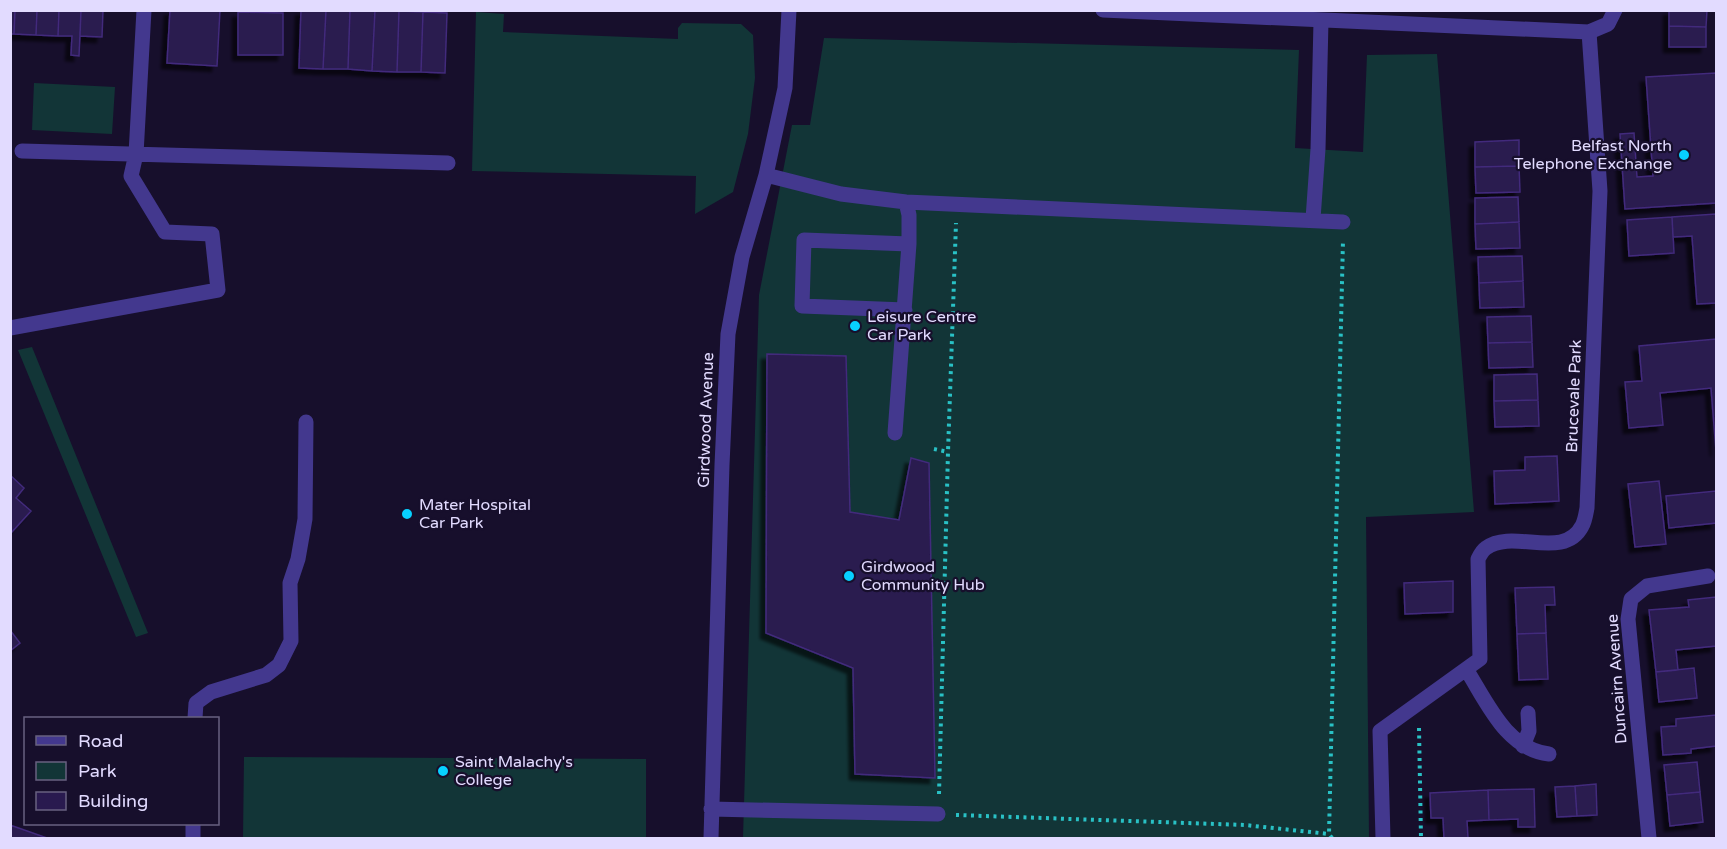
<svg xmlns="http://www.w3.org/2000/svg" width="1727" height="849" font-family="'Varela Round',sans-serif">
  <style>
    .green { fill: #123537 }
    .building { fill: #291a4f; stroke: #422b7c; stroke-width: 1.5; filter: url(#shadow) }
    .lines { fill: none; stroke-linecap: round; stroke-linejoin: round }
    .path { stroke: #29c1c5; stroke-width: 4; stroke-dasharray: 3 4.5; stroke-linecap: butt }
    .minor { stroke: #43388e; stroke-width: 15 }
    .poi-dot { fill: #07d0ff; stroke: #170f2c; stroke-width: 2 }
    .labels { text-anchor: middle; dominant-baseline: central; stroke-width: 4.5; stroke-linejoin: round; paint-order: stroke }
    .poi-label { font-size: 16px; fill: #e2dbff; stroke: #170f2c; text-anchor: start }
    .street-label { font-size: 16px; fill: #e2dbff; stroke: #170f2c }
  </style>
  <defs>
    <filter id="shadow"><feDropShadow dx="-5.5" dy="5.5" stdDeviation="1.5" flood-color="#0009"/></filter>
  </defs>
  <rect width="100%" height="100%" fill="#170f2c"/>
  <path class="green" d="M476,12L504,14L503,32L678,39V28L682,23L741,24L753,35L755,78L748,134L733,192L695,214L696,176L472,171Z
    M824,38L1299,50L1295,148L1363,152L1367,55L1437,54L1474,512L1366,517L1369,838H743L759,295L792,125H810Z
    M34,83L115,87L112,134L32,130Z
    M32,347L148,633L136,637L18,350Z
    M244,757L646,759V838H243Z"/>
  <path class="building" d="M10,10H15L14,34H10Z
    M15,10H37L36,35L14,34Z
    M37,10H59L58,36L36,35Z
    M59,10H81L79,56L71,55L72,36H58Z
    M81,10H103L102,37L80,36Z
    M170,10H220L217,66L167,63Z
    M301,10H326L323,69L299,68Z
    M326,10H350L348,69H323Z
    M350,10H375L372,71L348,69Z
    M375,10L399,11L397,72L372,71Z
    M1669,10H1707L1706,27L1669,26Z
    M399,11L423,12L421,72H397Z
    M238,12L283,13V55H238Z
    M423,12L447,13L445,73L421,72Z
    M1669,26L1706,27V47H1669Z
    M1716,73V203L1625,209L1620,134L1634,133L1637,177L1653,176L1646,77Z
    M1519,140V166L1475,167V142Z
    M1519,166L1520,192L1476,193L1475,167Z
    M1518,197L1519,222L1475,224V198Z
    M1716,214V303L1697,304L1692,236L1673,237L1672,217Z
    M1672,217L1674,253L1629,256L1627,220Z
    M1519,222L1520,248L1476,249L1475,224Z
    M1522,256L1523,281L1479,283L1478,257Z
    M1523,281L1524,307L1480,308L1479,283Z
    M1531,316L1532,342L1488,343L1487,317Z
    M1716,339V451L1711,388L1660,393L1663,425L1629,428L1625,382L1642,381L1639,346Z
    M1532,342L1533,367L1489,368L1488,343Z
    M767,354L846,356L850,512L899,520L911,458L929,463L935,778L855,774L853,668L766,633Z
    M1537,374L1538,400L1494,401V375Z
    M1538,400L1539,426L1495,427L1494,401Z
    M1557,456L1559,501L1495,504L1494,471L1525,470V457Z
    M10,475L24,488L16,498L31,511L10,534Z
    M1659,481L1666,544L1635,547L1628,484Z
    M1716,491V523L1669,528L1666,496Z
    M1453,581V612L1405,614L1404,583Z
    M1554,587L1555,605H1545L1546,633L1517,634L1515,588Z
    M1716,597V646L1676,650L1678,670L1656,672L1649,610L1689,607L1688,600Z
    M10,630L20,643L10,651Z
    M1546,633L1548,679L1519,680L1517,634Z
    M1694,668L1697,698L1659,702L1656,672Z
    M1716,715V746L1691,749V753L1663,755L1661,727L1676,726V719Z
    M1697,762L1700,792L1667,795L1664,765Z
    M1596,784L1597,815L1577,816L1575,786Z
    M1575,786L1577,816L1557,817L1555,787Z
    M1534,789L1535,827H1518V819L1489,820L1488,790Z
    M1488,790L1489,820L1467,821L1468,838H1444L1443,818H1431L1430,793Z
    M1700,792L1703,822L1670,826L1667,795Z
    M10,825L47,838H10Z"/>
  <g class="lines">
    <path class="path" d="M934,449L948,452
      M1419,728L1421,838
      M939,794L948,452L956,223
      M956,815L1245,825L1329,834
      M1332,838L1329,834L1343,240"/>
    <path class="minor" d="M1103,10L1589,32L1608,24L1615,10
      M22,151L448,163
      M766,175L841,194L906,202L1343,222
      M1313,219L1318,149L1321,21
      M905,310L802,306L804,240L909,244
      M10,328L218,290L212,234L165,232L131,176L136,154L144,10
      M895,433L909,244V215L906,202
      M1466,669C1487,702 1506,749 1549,754
      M195,718L196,703L211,692L266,675L279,665L291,641L290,583L298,559L305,519L306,422
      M1523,746L1529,731L1528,713
      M711,809L938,814
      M193,838V824
      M711,838L722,465L728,334L742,257L766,175L785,88L789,10
      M1383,838L1380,731L1480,659L1478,559C1480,555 1483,550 1486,548C1513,528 1564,561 1582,526C1585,521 1586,513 1587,508L1600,191L1589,32
      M1649,838L1628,619L1631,599L1647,586L1708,576"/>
  </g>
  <g class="poi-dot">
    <circle cx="1684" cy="155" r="6"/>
    <circle cx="855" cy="326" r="6"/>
    <circle cx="407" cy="514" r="6"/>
    <circle cx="849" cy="576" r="6"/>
    <circle cx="443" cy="771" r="6"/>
  </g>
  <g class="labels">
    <g class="poi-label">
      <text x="1672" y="146" text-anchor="end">Belfast North<tspan x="1672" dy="18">Telephone Exchange</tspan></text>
      <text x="867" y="317">Leisure Centre<tspan x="867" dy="18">Car Park</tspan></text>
      <text x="419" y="505">Mater Hospital<tspan x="419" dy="18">Car Park</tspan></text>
      <text x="861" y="567">Girdwood<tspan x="861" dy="18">Community Hub</tspan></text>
      <text x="455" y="762">Saint Malachy's<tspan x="455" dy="18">College</tspan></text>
    </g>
    <g class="street-label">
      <text transform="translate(1574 396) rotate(-88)">Brucevale Park</text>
      <text transform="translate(706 420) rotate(-88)">Girdwood Avenue</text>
      <text transform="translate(1617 679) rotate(-94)">Duncairn Avenue</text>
    </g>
  </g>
  <rect width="1727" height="849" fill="none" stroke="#e2dbff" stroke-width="24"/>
  <rect x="24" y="717" width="195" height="108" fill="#170f2c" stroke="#686180" stroke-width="1.5"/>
  <rect x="36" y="736" width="30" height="9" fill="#43388e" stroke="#686180" stroke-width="1.5"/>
  <text x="78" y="747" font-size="18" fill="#e2dbff">Road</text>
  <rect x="36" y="762" width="30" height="18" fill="#123537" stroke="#686180" stroke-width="1.5"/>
  <text x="78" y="777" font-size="18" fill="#e2dbff">Park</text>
  <rect x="36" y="792" width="30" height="18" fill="#291a4f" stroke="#686180" stroke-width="1.5"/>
  <text x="78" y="807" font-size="18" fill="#e2dbff">Building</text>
</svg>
